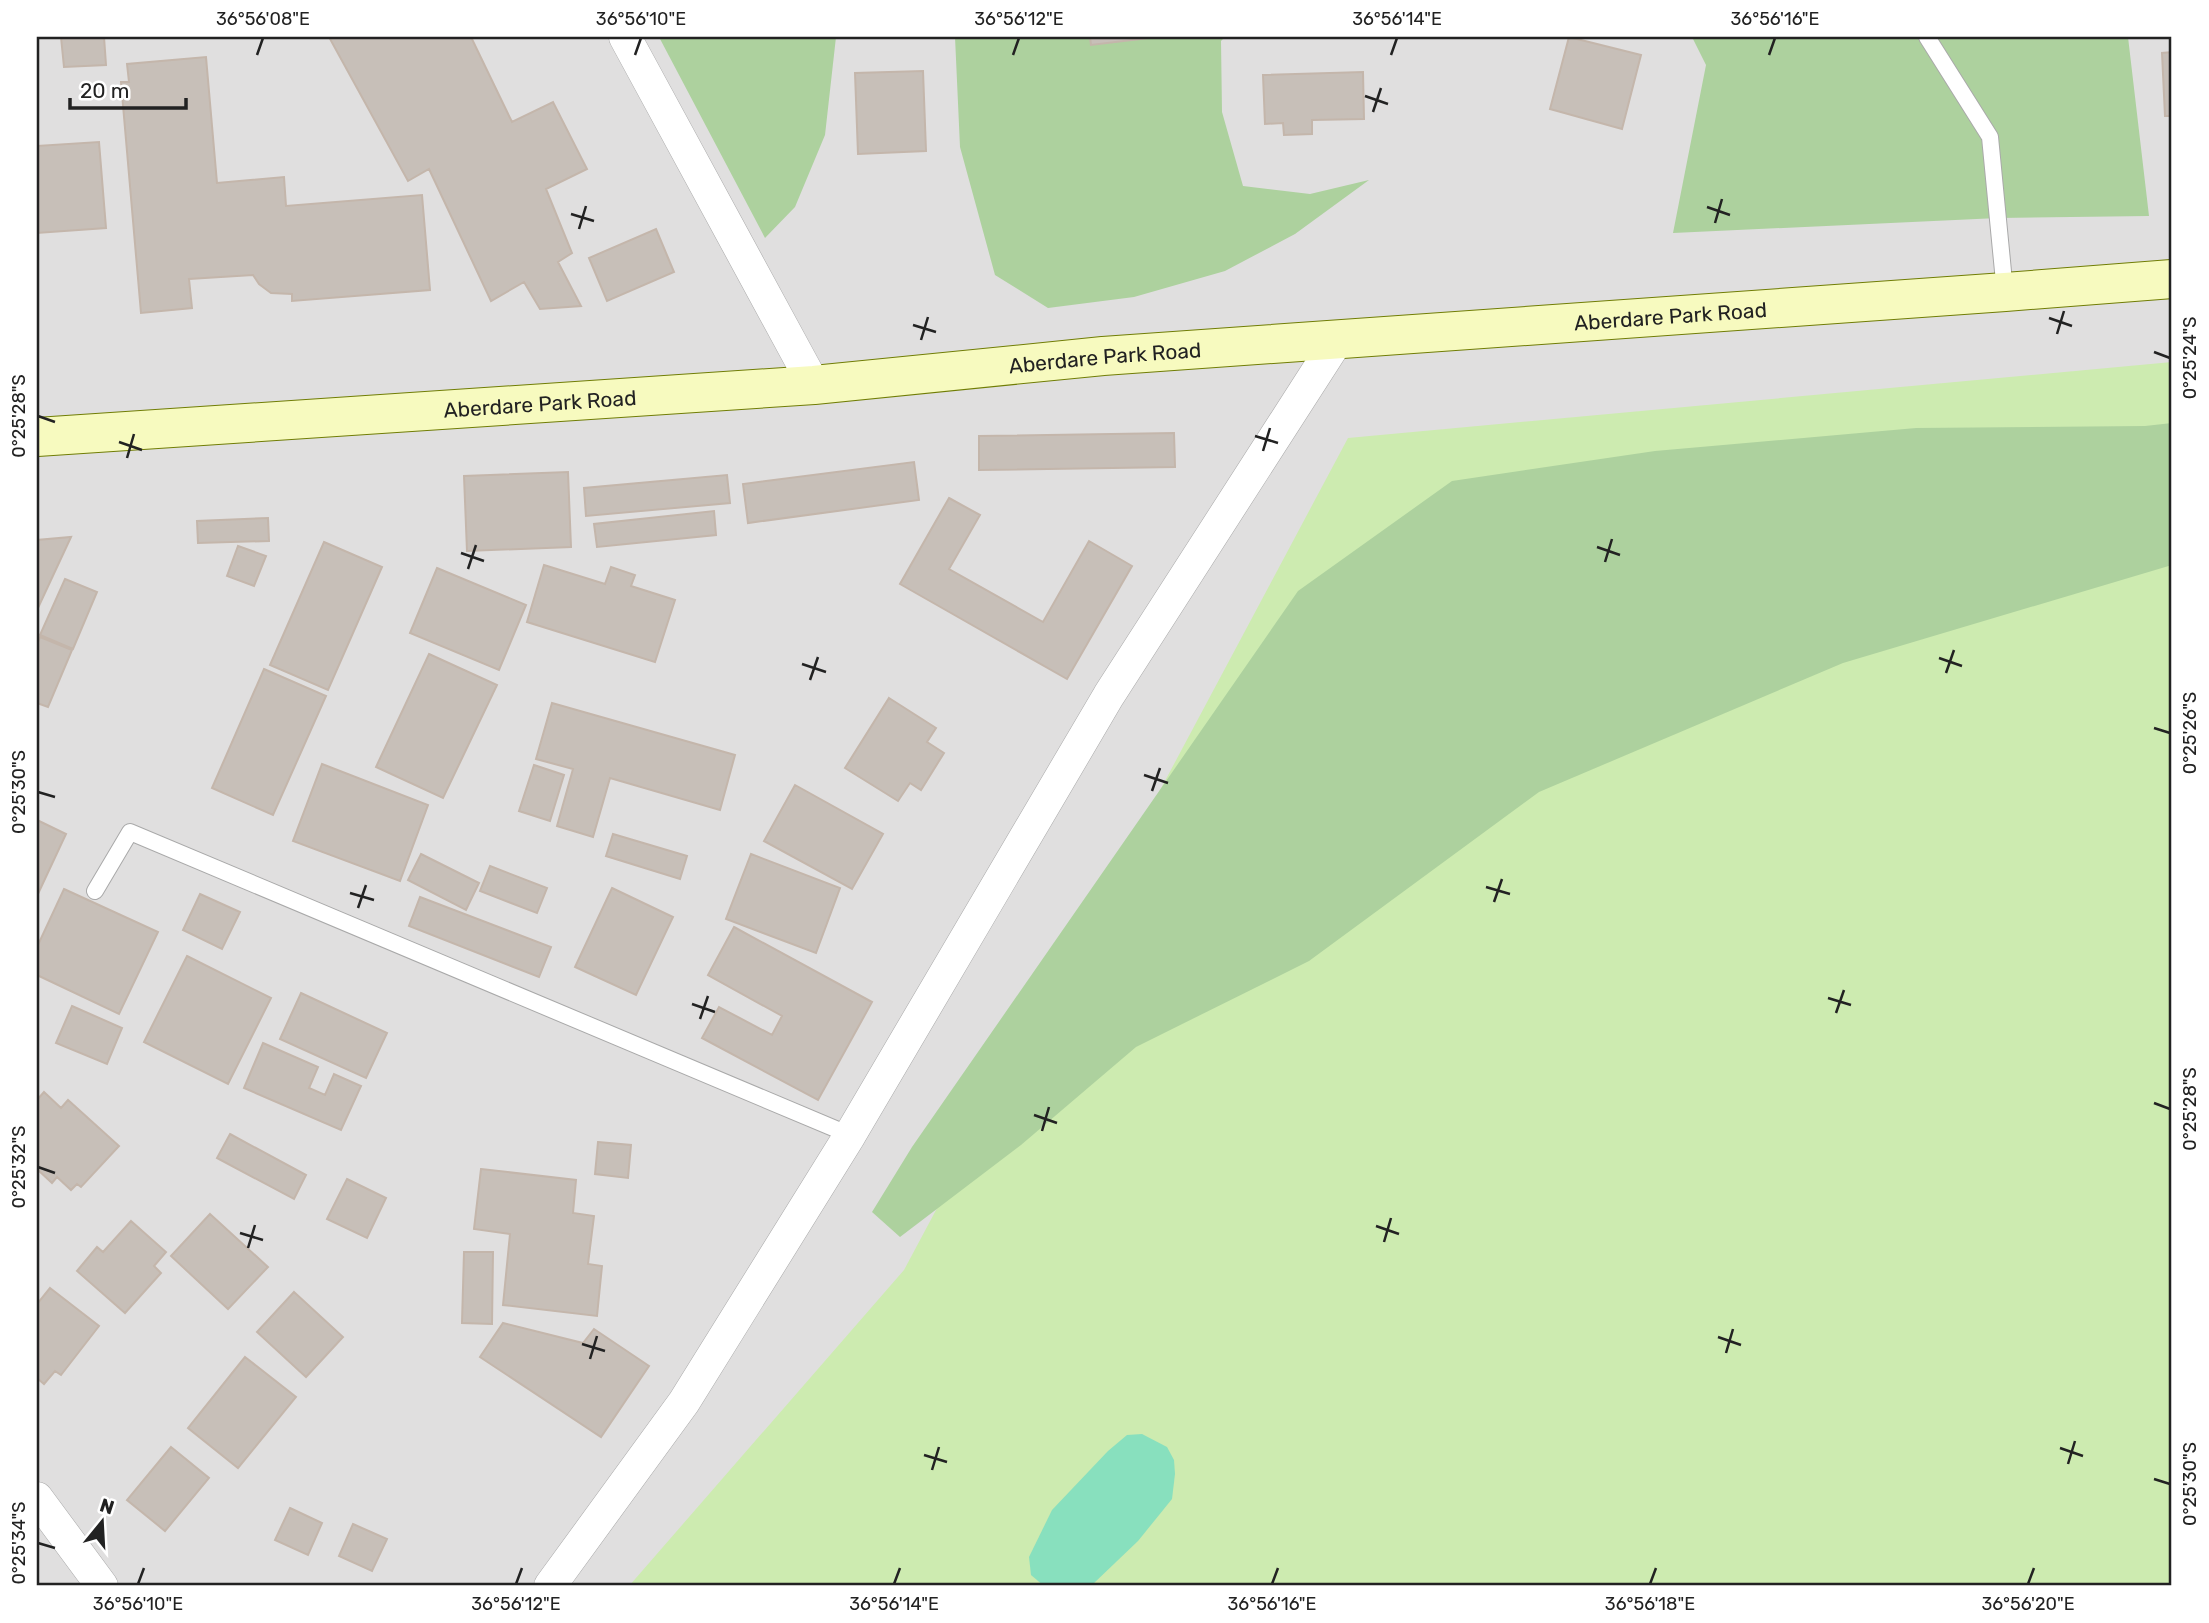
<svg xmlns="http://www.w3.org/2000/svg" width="2209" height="1623" font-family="Rubik,sans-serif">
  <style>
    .residential { fill: #e0dfdf }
    .grass { fill: #cdebb0 }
    .forest { fill: #add19e }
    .pitch { fill: #88e0be }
    .building { fill: #c7bfb8; stroke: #c4b6ab; stroke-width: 2 }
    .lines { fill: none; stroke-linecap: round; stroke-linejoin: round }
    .lane-casing { stroke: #a9a9a9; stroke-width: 18 }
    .street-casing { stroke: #a9a9a9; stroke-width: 33 }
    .secondary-casing { stroke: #707d05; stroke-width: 40 }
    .lane { stroke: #fff; stroke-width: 16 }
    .street { stroke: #fff; stroke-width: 32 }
    .secondary { stroke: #f7fabf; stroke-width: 38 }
    .ticks { fill: none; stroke: #222; stroke-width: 2.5 }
    .labels { text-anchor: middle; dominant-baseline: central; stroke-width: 5; stroke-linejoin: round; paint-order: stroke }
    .street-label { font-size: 21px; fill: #222; stroke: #fff }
    .neatline { fill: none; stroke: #222; stroke-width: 2.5 }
    .ticks-label { font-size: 18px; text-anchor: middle; fill: #222 }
  </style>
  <rect width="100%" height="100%" fill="#f2efe9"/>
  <path class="residential" d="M37,37H2172V1586H37Z"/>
  <path class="grass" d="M2172,362V1586H629L904,1270L1348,438Z"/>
  <path class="forest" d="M659,37H836L825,135L795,207L765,238Z
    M955,37H1225L1221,41L1222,112L1243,186L1310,194L1369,180L1295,234L1225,271L1134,297L1048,308L995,275L960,147Z
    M1692,37H2128L2149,216L1998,218L1673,233L1706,65Z
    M2172,423V565L1843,663L1539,792L1309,961L1136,1047L1021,1145L900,1237L872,1212L912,1147L1298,591L1452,481L1655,451L1916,428L2145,426Z"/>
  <path class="pitch" d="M1142,1434L1167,1447L1174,1460L1175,1474L1172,1499L1138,1541L1093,1584L1089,1586H1044L1031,1575L1029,1557L1052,1510L1108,1451L1127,1435Z"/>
  <path class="building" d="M61,37H104L106,65L64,67Z
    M329,37H471L512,122L553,102L587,169L546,189L572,253L558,262L581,306L540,309L524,282L491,301L429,169L408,181Z
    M1090,37H1157L1091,45Z
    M1569,37L1641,55L1622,129L1550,109Z
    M2172,52V116H2165L2162,53Z
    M206,57L217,183L284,177L286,206L422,195L430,290L292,301V294L271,293L259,284L253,275L189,279L192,308L141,313L121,82H129L127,64Z
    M923,71L926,151L858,154L855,73Z
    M1363,72L1364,119L1312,120V134L1284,135L1283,123L1265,124L1263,75Z
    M37,139V146L99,142L106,228L37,233Z
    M656,229L674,272L607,301L589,258Z
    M1174,433L1175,467L979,470V436Z
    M914,462L919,500L748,523L743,484Z
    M568,472L571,547L467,551L464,476Z
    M727,475L730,503L586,516L584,488Z
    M949,498L980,515L949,569L1043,622L1089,541L1132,566L1067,679L900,584Z
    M714,511L716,535L597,547L594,524Z
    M268,518L269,541L198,543L197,521Z
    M71,537L37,610V540Z
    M324,542L382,567L328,690L270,665Z
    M238,546L266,556L254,586L227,576Z
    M544,565L605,584L611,567L635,575L631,586L675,600L655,662L527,622Z
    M437,568L526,605L499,670L410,633Z
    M65,579L97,592L73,649L40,635Z
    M40,637L72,650L48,707L37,703V645Z
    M429,654L497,685L443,798L376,767Z
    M264,669L326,696L273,815L212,788Z
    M889,698L936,728L927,742L944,753L921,790L910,783L898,801L845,768Z
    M552,703L735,755L720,810L610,778L593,837L557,826L573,769L536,759Z
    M322,764L428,805L400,881L293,841Z
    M534,765L564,775L550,821L519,811Z
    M795,785L883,834L852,889L764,841Z
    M37,820L66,834L37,896Z
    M613,834L687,856L680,879L606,856Z
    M421,854L479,883L466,910L408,880Z
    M751,854L840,888L816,953L726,919Z
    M490,866L547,888L537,913L480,891Z
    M612,888L673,917L636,995L575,967Z
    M64,889L158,932L119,1014L37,975V947Z
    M200,894L240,912L222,949L183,930Z
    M420,897L551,947L539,977L409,926Z
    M734,927L872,1002L818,1100L702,1038L719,1007L772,1035L782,1016L708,975Z
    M187,956L271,998L228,1084L144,1042Z
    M301,993L387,1033L366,1078L280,1039Z
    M72,1006L122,1028L107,1064L56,1043Z
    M263,1043L318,1067L309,1088L325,1095L334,1074L361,1086L341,1130L244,1088Z
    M44,1092L61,1108L68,1100L119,1146L81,1187L77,1184L71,1190L57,1177L52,1183L37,1169V1100Z
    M230,1134L306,1175L294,1199L217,1158Z
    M598,1142L631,1145L628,1178L595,1174Z
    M481,1169L576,1180L573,1213L594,1216L588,1264L602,1266L597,1316L503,1305L510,1234L474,1229Z
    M347,1179L386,1198L367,1238L327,1219Z
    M210,1214L268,1267L228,1309L171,1256Z
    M131,1221L166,1252L154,1266L161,1273L125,1313L77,1271L97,1247L103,1252Z
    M464,1252H493L492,1324L462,1323Z
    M50,1288L99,1326L61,1375L55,1371L44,1384L37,1378V1304Z
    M294,1292L343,1337L306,1377L257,1332Z
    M503,1323L583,1343L594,1329L649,1366L601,1437L480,1357Z
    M245,1357L296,1397L238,1468L188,1428Z
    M171,1447L209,1478L165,1531L127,1500Z
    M290,1508L322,1523L308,1555L275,1540Z
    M353,1524L387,1539L372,1571L339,1556Z"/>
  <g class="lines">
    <defs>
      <path id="lane" d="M1927,37L1990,137L2005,292
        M95,891L130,832L850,1135"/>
      <path id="street" d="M625,37L814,385
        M37,1498L102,1586
        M550,1586L684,1402L850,1135L1109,695L1338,339"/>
      <g id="secondary">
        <path id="s1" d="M37,437L814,385L1103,356L2005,292L2172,279"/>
      </g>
    </defs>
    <use href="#lane" class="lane-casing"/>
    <use href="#street" class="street-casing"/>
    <use href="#secondary" class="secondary-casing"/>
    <use href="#lane" class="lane"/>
    <use href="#street" class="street"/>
    <use href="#secondary" class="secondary"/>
  </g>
  <path class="ticks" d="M257,55L263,38M635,55L641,38M1013,55L1019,38M1391,55L1397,38M1769,55L1775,38M1365,96L1388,104M1373,112L1381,88M1707,207L1730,215M571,214L594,221M1715,223L1722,199M579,229L586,206M2049,318L2072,326M913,325L936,332M2057,334L2064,311M921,340L928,317M2154,352L2170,358M38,416L55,422M1255,436L1278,443M119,442L142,450M1263,451L1270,428M127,458L134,434M1597,547L1620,555M461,553L484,561M1605,562L1612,539M468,569L476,545M1939,658L1962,666M802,664L826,672M1946,673L1954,650M810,680L818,657M2154,728L2170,733M1144,775L1168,783M1152,791L1160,768M38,792L55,797M1486,887L1510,894M350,893L374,900M1494,902L1502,879M358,908L366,885M1828,998L1851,1005M692,1004L715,1012M1836,1013L1844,990M700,1019L708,996M2154,1103L2170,1109M1034,1115L1057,1123M1042,1131L1049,1107M38,1167L55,1173M1376,1226L1399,1234M240,1233L263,1240M1384,1242L1391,1218M248,1248L255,1225M1718,1337L1741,1345M582,1344L605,1351M1726,1353L1733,1329M590,1359L597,1336M2060,1448L2083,1456M924,1455L947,1462M2068,1464L2075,1441M932,1470L939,1447M2154,1479L2170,1484M38,1543L55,1548M138,1584L144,1568M516,1584L522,1568M894,1584L900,1568M1272,1584L1278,1568M1650,1584L1656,1568M2028,1584L2034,1568"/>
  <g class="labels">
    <g class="street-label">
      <text stroke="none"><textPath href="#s1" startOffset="1638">Aberdare Park Road</textPath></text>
      <text stroke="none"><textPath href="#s1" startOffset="1071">Aberdare Park Road</textPath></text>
      <text stroke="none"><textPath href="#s1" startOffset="504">Aberdare Park Road</textPath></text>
    </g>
  </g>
  <rect width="2209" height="1623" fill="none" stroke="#ffffff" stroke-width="77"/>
  <g transform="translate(102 1522) rotate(18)" stroke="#ffffff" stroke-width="5" paint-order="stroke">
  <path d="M0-5L12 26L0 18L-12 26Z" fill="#222222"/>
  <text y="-10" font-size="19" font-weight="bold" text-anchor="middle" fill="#222222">N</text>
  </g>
  <path d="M70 98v10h116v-10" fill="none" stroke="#222222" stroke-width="3.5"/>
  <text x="80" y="98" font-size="21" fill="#222222" stroke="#ffffff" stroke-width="5" paint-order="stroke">20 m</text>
  <rect x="38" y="38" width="2132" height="1546" class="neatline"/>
  <g class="ticks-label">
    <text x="263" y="25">36°56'08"E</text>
    <text x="641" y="25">36°56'10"E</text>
    <text x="1019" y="25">36°56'12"E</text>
    <text x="1397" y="25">36°56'14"E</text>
    <text x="1775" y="25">36°56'16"E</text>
    <text transform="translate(2190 358) rotate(-90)" y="6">0°25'24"S</text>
    <text transform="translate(19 416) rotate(-90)" y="6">0°25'28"S</text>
    <text transform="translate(2190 733) rotate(-90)" y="6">0°25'26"S</text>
    <text transform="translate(19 792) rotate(-90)" y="6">0°25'30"S</text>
    <text transform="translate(2190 1109) rotate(-90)" y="6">0°25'28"S</text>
    <text transform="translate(19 1167) rotate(-90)" y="6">0°25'32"S</text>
    <text transform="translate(2190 1484) rotate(-90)" y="6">0°25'30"S</text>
    <text transform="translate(19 1543) rotate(-90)" y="6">0°25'34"S</text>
    <text x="138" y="1610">36°56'10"E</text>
    <text x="516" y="1610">36°56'12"E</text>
    <text x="894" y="1610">36°56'14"E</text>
    <text x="1272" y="1610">36°56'16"E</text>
    <text x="1650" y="1610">36°56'18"E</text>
    <text x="2028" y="1610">36°56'20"E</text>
  </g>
</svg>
